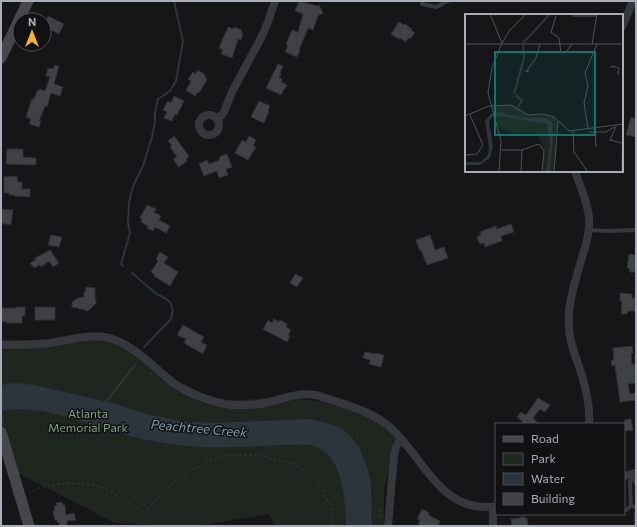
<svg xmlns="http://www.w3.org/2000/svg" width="637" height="527" font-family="Commissioner,sans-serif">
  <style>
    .green { fill: #1e261f }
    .water { fill: #2c353c }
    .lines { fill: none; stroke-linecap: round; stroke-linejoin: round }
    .stream { stroke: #2c353c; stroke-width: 2 }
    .building { fill: #404145; stroke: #303034 }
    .path { stroke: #3d3f44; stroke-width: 1; stroke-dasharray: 2 3; stroke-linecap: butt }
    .lane { stroke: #37383d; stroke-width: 4 }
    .street { stroke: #37383d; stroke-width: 8 }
    .secondary { stroke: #45474d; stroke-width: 11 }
    .labels { text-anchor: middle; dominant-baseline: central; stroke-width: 3; stroke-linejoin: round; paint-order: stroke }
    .park-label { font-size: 12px; fill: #7fa381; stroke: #111113 }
    .water-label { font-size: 13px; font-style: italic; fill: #7f9bb3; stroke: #111113 }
    .inset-river { fill: none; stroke: #2c353c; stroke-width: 2 }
    .inset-road { fill: none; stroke: #505258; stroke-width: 1 }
    .view { fill: #0f766e; fill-opacity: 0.15; stroke: #0f766e; stroke-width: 2 }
    .inset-edge { fill: none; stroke: #a8adb8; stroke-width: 2 }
  </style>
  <rect width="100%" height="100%" fill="#161618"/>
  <path class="green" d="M1,340H111L181,383L221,401L291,397L366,409L397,440L384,488V526H275L269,514L197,526H170L115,523L15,472L1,427Z"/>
  <path class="water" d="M15,383L35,385L112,403L147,414L181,421L212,423L308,419L328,423L338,427L346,432L353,439L359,447L367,466L371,485L372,526H346C346,506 343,465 325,452C320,449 315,446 309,445C303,444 296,445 290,445C270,445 250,447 230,447C216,448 201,447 187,446C165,444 141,439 119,433C82,423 40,403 1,411V385Z"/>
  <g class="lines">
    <path class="stream" d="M123,266L121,264L130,233L128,223L129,203L131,193L134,184L143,166L152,137L155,121V112L158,99L170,91L176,81L183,41L174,1
      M132,273L155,293L166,299L170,302L173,310L171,319L144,347
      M105,403L135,365"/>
  </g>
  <path class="building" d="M299,1L317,6L319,5L323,13L318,16L313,30L308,28L299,50H300L297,57L285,52L288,46L286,44L292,30L298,32L303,14L295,11Z
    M48,16L64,24L59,34L51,30L44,46V25Z
    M399,22L404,25L405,24L412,29L411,30L415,33L410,39L408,38L406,42L400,38L399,39L391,34Z
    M228,27L234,29V27L242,30L241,32L243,33L241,40L238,39L232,58L221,54L223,50L219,48L226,31H227Z
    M278,64L283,66L280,73L281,74L279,78L282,79L281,82L287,85L281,95L266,88Z
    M55,65L59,66L54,84L63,87L60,96L51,93L47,107L45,106L39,121H41L39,127L29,124L31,119L26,117L32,99H34L37,91H38L39,89L45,91L50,77L46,76L48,68L53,69Z
    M198,70L204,74L207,80L199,93L198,92L195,96L186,90L191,81L188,79L193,72L195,74Z
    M174,96L184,101L177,115L175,114L172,121L164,118L167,112L163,110L168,101L171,103Z
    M259,101L270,106L268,110L269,111L264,123L251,117Z
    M631,117L636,119V137L626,135Z
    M174,136L189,156L186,159L187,161L179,167L173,159L177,157L170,147L172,145L168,141Z
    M249,136L256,140L253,146L256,147L248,160L235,153L242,140L246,142Z
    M7,149H23V157L36,158V165L6,164Z
    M227,154L232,167L226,169L228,175L219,178L217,171L204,176L199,164L207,160L209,164L220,160L219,157Z
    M17,176L18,182H22V189H30V197L14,196V195H9V193H4V177Z
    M147,205L156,209L154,212L161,216L159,220L170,226L166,233L155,227L153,231L147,228L148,226L141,222L142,219L140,218Z
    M1,209L13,210L11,225L1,223Z
    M511,224L514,232L501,236L502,241L485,247L484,243L480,244L477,237L481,235L480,232L496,226L497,229Z
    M51,235L62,237L59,247L48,245Z
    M430,235L435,250L444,247L448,258L427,265L421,250L420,251L416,240Z
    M50,250L59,263L53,267L49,261L41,267L40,265L34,268L30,263L36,260L35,258Z
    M160,252L168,257L164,263L178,272L170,286L154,276L155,275L151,272L158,261L156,259Z
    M629,254L636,255V272H629L630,269L627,268Z
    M295,274L303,278L297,287L290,283Z
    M86,287L95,288V299L96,300V303L89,310L86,311L84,309H79L78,308L72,307V302L78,298L84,297V292L86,291Z
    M620,293L632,294V298H636V311H628L627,314H621L622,301H620Z
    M16,307H25V316H22V323H7V322L2,321L1,320V308H16Z
    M35,307H55V320H35Z
    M274,319L279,322L280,320L287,324L286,327L291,330L288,335L290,336L287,342L263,329L268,320L272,323Z
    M183,325L204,337L201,342L207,345L203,354L184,343L186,339L177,335Z
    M632,346L633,353L631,354L632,364H636V372H635L636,383L628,384L630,394L636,393V400L620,402L615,365L612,366L611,360H614L613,348Z
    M365,352L376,354V353L384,355L381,367L369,364L370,360L363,358Z
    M538,398L550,405L545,412L540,409L533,418L535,420V421L540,424H522L523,422L517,417L521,412L526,415Z
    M631,419L633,430L624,431V420Z
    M62,502L63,505H65L66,515L74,513L76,520L67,521V526H60L59,523H58L57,520H55L53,511L55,510L54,506H57L56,503Z
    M422,509L429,513L428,515L440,521L438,526H422L418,524L420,520L417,519Z
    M520,517H525L526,519L527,518L528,526H512L511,519L520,518Z"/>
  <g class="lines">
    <path class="path" d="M150,373L159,383L164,386
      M1,417L3,424
      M29,493L41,487L68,483L85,484L102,487L145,513L158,497L174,482L191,470L213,459L230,455H257L294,464L317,481L333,510L331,526
      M381,517V510"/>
    <path class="lane" d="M422,1V4L436,7L448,1
      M589,230L608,231L636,230
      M631,475L630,484L631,506
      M631,475L636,483
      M624,510H626L631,506L636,507
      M636,526V513"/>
    <path class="street" d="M622,27L633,1
      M199 125a10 10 0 1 1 20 0a10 10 0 1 1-20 0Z
      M218,119L224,112L232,92L262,36L268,22L275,1
      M575,171C580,187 588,201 589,218C590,230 587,242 583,254C577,276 567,302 569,326C569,344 578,361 583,379C587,393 590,409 589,424
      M1,345C17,345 34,345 50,343C69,340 91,333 110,338C135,346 152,366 172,382C187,393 207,400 225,404C238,406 253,405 265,403C283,399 297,392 316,395C340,403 366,409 386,424C417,448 434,499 475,506C482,507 489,508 496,506
      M624,476L636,473
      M493,507V526
      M388,526L394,456L396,447L401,439"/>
    <path class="secondary" d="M1,58L28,1
      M1,432L29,526"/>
  </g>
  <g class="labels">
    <g class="park-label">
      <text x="88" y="413">Atlanta<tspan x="88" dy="14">Memorial Park</tspan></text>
    </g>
    <g class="water-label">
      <text transform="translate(199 428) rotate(5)">Peachtree Creek</text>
    </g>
  </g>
  <g transform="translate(465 14)">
    <rect width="158" height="158" fill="#161618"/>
    <path d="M26,91H48L65,101L88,102L92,107L89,158H78L79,136L72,119L48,120L32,112Z" fill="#1e261f"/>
    <path d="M34,98L59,104H80L87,108L88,126L85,158H81L85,129L82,110L35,102L27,103L24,108L28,132L25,144L15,151H0V148H16L23,141L24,133L20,107L26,100Z" fill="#2c353c"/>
    <path class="inset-river" d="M58,29L85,0M49,80L59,44L58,31M51,81L57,87L53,93"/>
    <path class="inset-road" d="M25,0L37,29L27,54L23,79L36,127L34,158M91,2L86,18L94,24L96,39L101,38L107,30M107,2H132M37,29L45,16L61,0M0,30H158M127,30L132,0M146,54L147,52L154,54L153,61M64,57L61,58L71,44L75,30M0,102L24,92L46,91L63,101L78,100L89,103L104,117L158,110M151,112L145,126L157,129M123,114L119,89L123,72L120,59L132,30M108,118L109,138L123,158M124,118H141L149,113M130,118L131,133M37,136H57L74,130L79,137L77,158M0,141L12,140L18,131L5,101M56,158L57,136M89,158L93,107M157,158L158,72"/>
    <path class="view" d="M30,38H130V121H30Z"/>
    <rect width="158" height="158" class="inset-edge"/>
  </g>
  <rect width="637" height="527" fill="none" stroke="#a8adb8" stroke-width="4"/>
  <rect x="495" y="423" width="130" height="92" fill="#111113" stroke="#4d4f55"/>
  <rect x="503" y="436" width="20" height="6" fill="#45474d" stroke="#4d4f55"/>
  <text x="531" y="443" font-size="12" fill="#a8adb8">Road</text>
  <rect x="503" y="453" width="20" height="12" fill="#1e261f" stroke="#4d4f55"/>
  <text x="531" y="463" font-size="12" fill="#a8adb8">Park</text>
  <rect x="503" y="473" width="20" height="12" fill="#2c353c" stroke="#4d4f55"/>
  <text x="531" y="483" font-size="12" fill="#a8adb8">Water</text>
  <rect x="503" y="493" width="20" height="12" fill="#404145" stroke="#4d4f55"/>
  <text x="531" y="503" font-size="12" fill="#a8adb8">Building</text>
  <g transform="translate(32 32)"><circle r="19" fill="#111113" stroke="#4d4f55"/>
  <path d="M0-3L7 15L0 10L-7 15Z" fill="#f2b134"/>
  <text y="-6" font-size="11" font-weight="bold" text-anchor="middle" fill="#a8adb8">N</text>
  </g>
</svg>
